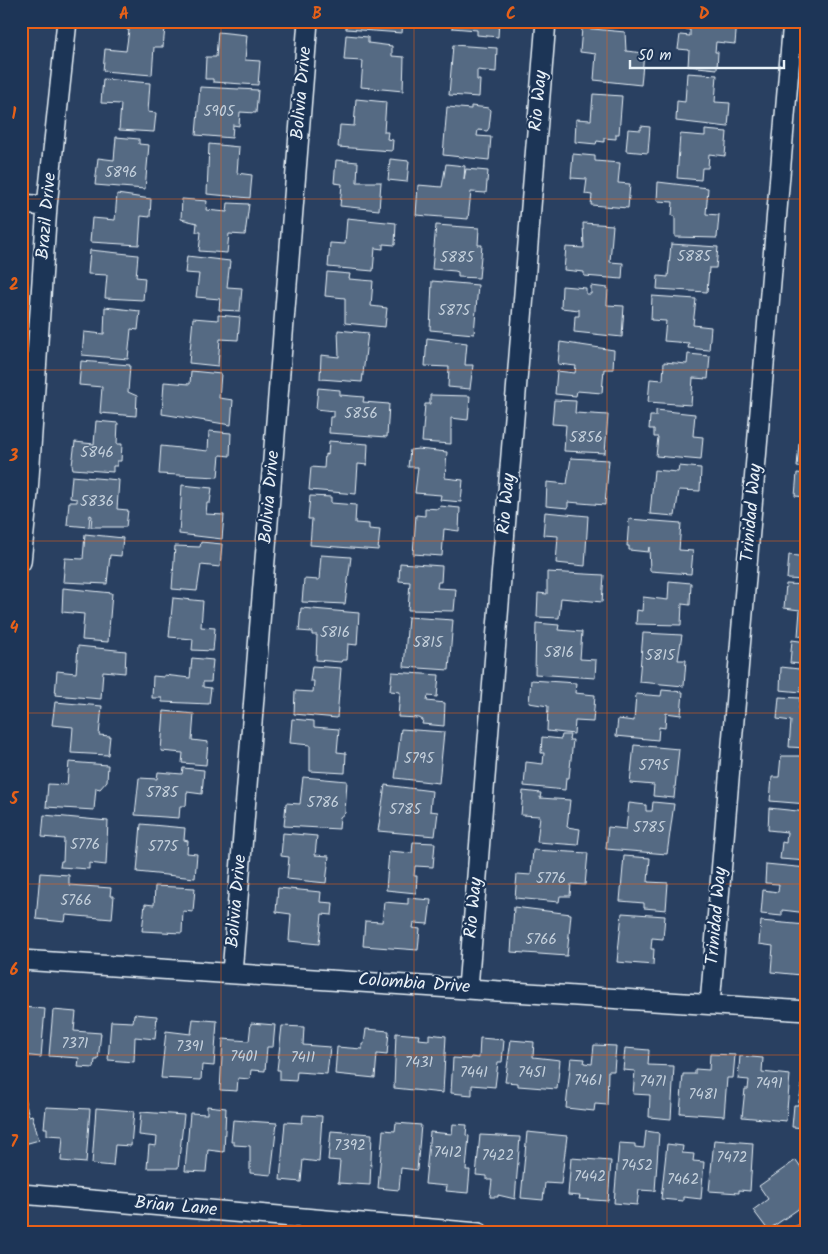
<svg xmlns="http://www.w3.org/2000/svg" width="828" height="1254" font-family="Kalam,sans-serif">
  <style>
    .building { fill: #556a83; stroke: #e8f1f8 }
    .lines { fill: none; stroke-linecap: round; stroke-linejoin: round }
    .street-casing { stroke: #e8f1f8; stroke-width: 22 }
    .street { stroke: #1d3557; stroke-width: 19 }
    .grid { fill: none; stroke: #e86118; stroke-width: 1; stroke-opacity: 0.55 }
    .labels { text-anchor: middle; dominant-baseline: central; stroke-width: 4.5; stroke-linejoin: round; paint-order: stroke }
    .number-label { font-size: 15px; fill: #c3cfdb }
    .street-label { font-size: 18px; fill: #e8f1f8; stroke: #1d3557 }
    .neatline { fill: none; stroke: #e86118; stroke-width: 2 }
    .grid-label { font-size: 16px; text-anchor: middle; font-weight: bold; fill: #e86118 }
  </style>
  <rect width="100%" height="100%" fill="#294061"/>
  <filter id="ink" filterUnits="userSpaceOnUse"><feTurbulence type="fractalNoise" baseFrequency=".02" numOctaves="2"/><feDisplacementMap in="SourceGraphic" scale="10" xChannelSelector="R" yChannelSelector="G"/><feConvolveMatrix kernelMatrix="1 2 1 2 8 2 1 2 1" color-interpolation-filters="sRGB"/></filter>
  <g filter="url(#ink)">
    <path class="building" d="M346,21H403L402,33L346,29Z
      M452,21H499L498,37L477,35V30L452,28Z
      M685,21H737L735,44L716,42L715,52H718L717,69L688,66L689,50L678,49L680,35L690,36V30L685,29Z
      M127,23L165,28L163,47H154L152,75L103,71L105,49L126,51L129,30H127Z
      M582,28L625,32L626,51L644,53L641,85L594,80L596,54L580,52Z
      M218,32L247,35L245,60L260,61L258,85L213,82V79H205L206,57H216Z
      M346,35L368,37V43L392,46V56L404,57L403,91L361,87L363,61L344,60Z
      M453,45L497,48L496,72L477,70V80H480L479,97L449,95Z
      M687,73L717,75L715,102L730,103L728,127L676,121L677,101L685,102Z
      M103,79L150,83L148,112L156,113L154,132L119,130L121,104L101,103Z
      M200,87L258,90L256,113L240,112L239,126L233,125L232,138L196,135Z
      M593,94L622,96L619,134H616V139L604,138V142L597,141L596,144L575,142L576,119L591,120Z
      M356,99L386,102L384,132H388L387,139L393,140L392,151L338,147L340,125L354,126Z
      M471,106L489,108L491,110L489,128L487,131L478,130L477,136L491,137L489,160L443,155L447,107L471,109Z
      M641,126L650,127L648,153L626,151L628,129L641,130Z
      M705,130L727,132L725,156L709,154L708,168H702L701,180L677,178L680,134L705,136Z
      M116,137L139,139V144L149,145L145,189L95,185L98,158L114,160Z
      M209,144L239,147L237,173L252,175L250,198L207,194Z
      M573,154L595,156V161L620,163L618,183L630,184L628,208L591,205L592,195L585,194L587,179L571,178Z
      M390,159L409,161L407,182L388,180Z
      M336,160L358,162L357,182H381L379,210L340,206L342,184L334,183Z
      M446,164L465,166L464,179L466,169L488,171L486,193L471,192L468,219L416,215L418,185L442,187Z
      M658,182L708,188L706,214L719,215L717,238L675,237V216H672L673,202L657,201Z
      M117,194L151,199L150,217L141,216L139,245L90,242L92,218L115,220Z
      M182,199L207,201L206,210L227,212L228,203L249,204L245,235L229,234L227,253L199,251L201,232H196L197,223L181,219Z
      M347,218L396,223L395,245L383,244V249L375,248L373,271L328,267L330,243L345,244Z
      M583,223L613,225L610,262L623,263L622,279L584,276V272L564,270L566,247L584,248Z
      M436,225L479,228L478,245H482L479,278L458,277V272L455,271L432,269Z
      M671,244L718,247L716,268H709L707,292L657,289L658,276L668,277Z
      M90,250L138,255L136,277L145,278L143,300L105,298L107,275L88,274Z
      M187,256L230,261L227,287L242,288L240,311L219,310L220,299L196,297L199,274L185,273Z
      M327,272L350,274L349,279L373,281L371,306L387,308L385,327L345,323V298L325,296Z
      M432,281L478,285L474,334L430,330Z
      M562,286L586,288V294H591V286L608,288L607,305L624,306L622,337L574,332L575,316H579V310L561,308Z
      M652,296L696,299L693,325L711,327L709,350L688,348L689,343L664,341L666,321L651,320Z
      M105,307L140,311L138,330L131,329L128,359L82,355L84,332L104,334Z
      M218,315L240,317L238,340L220,339L218,366L189,363L193,318L218,320Z
      M338,330L368,333L362,382L320,379L321,355L339,357Z
      M427,338L467,343L465,365H473L470,389L448,387L449,367L425,366Z
      M560,342L614,350L613,369H604L602,393L577,391L576,396L555,394L557,371L575,373L576,366L558,364Z
      M688,354L710,356L708,379L693,378L691,405L648,402L650,379L663,380L664,362L687,364Z
      M81,361L130,365L128,392L137,396L136,416L100,413L102,387L79,385Z
      M805,363L807,364V387H803Z
      M191,371L221,374L219,398L233,400L231,425L162,414L164,382L190,384Z
      M318,388L340,390V395L364,397L363,402L389,404L387,437L329,433L330,417H334V411L316,409Z
      M430,395L470,396L468,420L451,418V444L422,442L425,404H430Z
      M554,400L576,401L575,413L608,415L605,453L564,451L566,425L552,424Z
      M656,410L695,414L693,436L703,437L701,460L656,456L658,437H654V429H649L650,416H656Z
      M96,421L118,423L117,444H122L121,461H117V466H113V472L73,469L72,465L75,442L94,444Z
      M209,431L231,433L230,456L220,455L218,477L159,474L161,446L208,451Z
      M329,441L368,444L367,465L358,464L356,494L309,490L311,467L324,468L325,454L328,455Z
      M799,443L807,444V468L797,467Z
      M418,449L447,452L445,478L463,480L461,502L440,500L441,495L415,493L418,467H408L410,450Z
      M571,458L609,460L605,505L568,502V508L546,506L547,482L567,484Z
      M679,466L701,468L700,491L679,490L675,516L650,514L654,470L678,472Z
      M797,473L807,474V497L795,496Z
      M72,476L119,480L117,509L128,510L126,527H91L92,516L90,515L89,527L67,525L69,502H77V499L70,498Z
      M182,485L212,488L210,503H207L206,514L224,515L222,539L179,534Z
      M310,496L331,497V503L356,505L355,523L369,524V529L380,530L378,550L310,545L312,519H308Z
      M440,506L460,508L459,531L444,529L442,556L413,554L416,515L425,516V508L439,509Z
      M545,512L588,516L585,566L556,563L558,536L543,535Z
      M629,519L681,523L679,550L693,551L691,574L650,571L649,547L648,552L629,550V546H627Z
      M85,534L123,538L121,556L110,555L107,584L63,582L65,558L83,559Z
      M201,542L222,544L220,567L201,565L197,591L172,589L175,546L200,547Z
      M321,555L351,557L345,604L302,602L304,579L319,580Z
      M789,555L807,557V580L787,579Z
      M400,563L442,566L441,582H438L437,588L456,589L454,611L408,610L410,582L399,581Z
      M547,572L604,575L602,602L561,598L559,618L537,617L538,593L547,594Z
      M669,581L691,583L690,605L682,604L681,625L636,624L637,610L642,611L643,597L668,600Z
      M786,584L807,585V637L798,636L800,610L784,608Z
      M63,588L112,593L108,642L82,640L84,614L62,612Z
      M173,598L203,601L201,627L215,628L213,651L192,650L193,639L169,637Z
      M301,608L359,613L357,645L348,644L347,660H342L341,662L316,660L317,635H312V632L299,631Z
      M408,617L453,620L449,670L404,667Z
      M536,623L559,625L558,630L582,632L580,659L596,660L595,678L535,674Z
      M643,633L682,635L678,660H686L684,686L639,682Z
      M792,640L807,642V687L801,686V692L780,690L781,667L799,669L800,664L790,663Z
      M78,646L126,651L125,673L103,671L101,699L55,695L57,671L76,673Z
      M192,658L213,660L211,682H203V687L211,688L209,704L162,702V698H152L153,676L164,677V675L190,678Z
      M312,666L341,668L337,718L294,714L295,691L313,692L314,681H310Z
      M392,672L439,675L437,697L428,696L427,701L445,703L444,726L422,724L423,720L419,718L398,717L400,692L390,691Z
      M531,680L576,683L575,693L595,695L593,722L575,721L574,734L547,731L548,706L529,703Z
      M662,690L683,692L681,715L666,713L665,728L659,727L658,740L616,736L618,719L634,721L636,694L661,696Z
      M779,697L800,698L799,710H807V748L789,747L791,721L777,719Z
      M55,702L102,706L99,735L110,736L108,755L71,753L73,727L52,725Z
      M164,711L194,714L192,740L208,742L206,765L182,763L183,753L161,751Z
      M292,719L314,721V727L339,729L337,752L346,753L345,773L310,771V745L290,743Z
      M401,729L444,732L439,783L395,778Z
      M562,735H570L569,740H573L569,778H566L565,790L524,786L526,762L543,764L544,753H541L542,737L561,739Z
      M634,745L679,749L674,798L653,796L654,785L630,783Z
      M781,756H807V804L770,801L772,777H779Z
      M69,762L108,765L107,781L100,789L96,788L94,810L46,807L48,784L67,785Z
      M183,768L204,770L202,794L187,792L186,806H180L179,818L135,815L139,778L157,779L158,772L182,774Z
      M303,777L347,781L345,813L340,817L339,829L284,826L286,803L300,804Z
      M385,785L432,791L430,811L438,812L435,836L378,831Z
      M523,791L541,793L540,798L570,800L567,827L580,829L578,845L537,842L540,816L521,815Z
      M653,802L674,804L667,854L606,849L608,827L626,829L629,803L646,805V811H652Z
      M769,808L807,812V861L780,859L782,842L786,843L787,832L768,830Z
      M44,815L108,821L106,865L89,863V869L60,867L61,861H63L64,839L42,837Z
      M141,824L185,828L184,840L188,841L187,853L197,854L195,878L137,872Z
      M283,833L317,836L315,855L329,856L326,883L287,879L289,857L281,856Z
      M413,842L435,843L433,867L415,866L414,876H417L416,893L386,890L389,851L412,853Z
      M533,850L588,853L585,885L571,884L570,896H560L559,902L515,898L517,874L531,875Z
      M624,856L650,858L648,882L668,883L666,910L644,908V903L620,901Z
      M766,864L807,868V913L782,910V916L761,914L763,890L778,892L779,884L765,883Z
      M40,873L69,875V885L111,888L110,896H114L112,919L66,915L65,922L36,919Z
      M155,886L195,888L193,912L183,911L182,933L142,931L145,904L154,905Z
      M278,888L321,892L320,902L333,903L332,915L322,914L319,944L289,941L291,914L276,912Z
      M408,898L431,900L428,924L414,923L413,928L420,929L418,950L363,946L365,921L382,922L384,902L408,904Z
      M514,907L571,914L567,956L511,952Z
      M622,913L665,916L663,939L652,938L651,949H654L653,965L617,962Z
      M761,921L806,925L801,975L771,972L773,946L759,944Z
      M22,1007L45,1009L41,1057L21,1055Z
      M53,1010L76,1012L74,1031L101,1033L98,1060H95L94,1068L78,1067L79,1058L49,1056Z
      M134,1014L157,1016L155,1039L135,1037L134,1062L108,1060L111,1021L133,1022Z
      M193,1019L217,1021L214,1066L202,1065L201,1080L161,1078L166,1031L191,1034Z
      M251,1023L275,1025L273,1047H267L265,1071L251,1070L250,1079L238,1078L237,1091L220,1090L223,1039L249,1041Z
      M282,1026L304,1027L303,1045L330,1047L327,1074L297,1072L296,1081L280,1080V1070H277Z
      M366,1029L389,1031L387,1055L377,1054L375,1078L335,1074L337,1047L362,1049V1044H364Z
      M396,1033L419,1035L418,1039L429,1040V1034L446,1036L443,1093L394,1088Z
      M480,1038L504,1040L502,1062H498L495,1087L472,1085V1095L451,1093L453,1058L471,1059V1057L479,1058Z
      M511,1040L534,1042L533,1057L560,1060L557,1089L518,1086V1083L505,1082Z
      M594,1045L616,1046L614,1071H608L607,1105L595,1104L594,1111L566,1108L571,1058L585,1059L584,1063L592,1064Z
      M625,1048L649,1050L648,1065L674,1066L671,1119L649,1117L650,1095L633,1094L635,1071L623,1070Z
      M710,1054L735,1055L733,1078H727L724,1116L680,1113L683,1074H695V1069L709,1070Z
      M740,1056L763,1058L762,1072L790,1075L786,1121L742,1117L745,1089H748L749,1080L738,1079Z
      M803,1067H807V1128L792,1127L794,1105H798L801,1092Z
      M24,1097L29,1116L32,1115L39,1140L21,1145V1098Z
      M207,1106L226,1108L224,1152L208,1150L206,1172L185,1171L190,1113L207,1114Z
      M46,1107L90,1109L86,1163L61,1161L63,1136L47,1135V1128H44Z
      M96,1108L134,1111L131,1146L115,1145L113,1166L92,1164Z
      M141,1112L184,1115L178,1168H147L149,1145L156,1146L157,1137L139,1135Z
      M303,1115L322,1116L319,1162L303,1160L301,1182L280,1180L285,1122L302,1123Z
      M233,1120L277,1123L271,1175L250,1173V1146L234,1145V1142H231Z
      M396,1123L421,1125L417,1170L401,1168L399,1190L378,1188L383,1130L395,1131Z
      M453,1124L467,1125L466,1135L469,1136L466,1170H470L468,1193L446,1191L447,1186L425,1184L430,1132L452,1134Z
      M331,1131L372,1134L370,1185L338,1183L340,1161L328,1160Z
      M646,1131L659,1133L655,1191L639,1190L637,1205L614,1203L619,1143L635,1144V1147L644,1148Z
      M527,1132L567,1136L561,1184L545,1183L543,1200L521,1198Z
      M480,1135L520,1137L515,1199L498,1195V1197H490L492,1180H487V1176L476,1175Z
      M714,1140L753,1143L750,1191L739,1190V1193L709,1191Z
      M667,1144L683,1146L682,1153L694,1154L693,1161L704,1162L701,1199L683,1197V1201L661,1199Z
      M571,1158L611,1161L608,1201L579,1199L580,1196L568,1195Z
      M796,1160L807,1176V1203L768,1230L753,1210L768,1199L759,1186Z
      M807,1222V1233H776Z"/>
    <g class="lines">
      <defs>
        <path id="street" d="M21,204L47,206
          M21,562L28,493L47,206L67,21
          M21,960L807,1011
          M232,973L308,21
          M468,988L546,21
          M710,1004L793,21
          M21,1194L479,1233"/>
      </defs>
      <use href="#street" class="street-casing"/>
      <use href="#street" class="street"/>
    </g>
  </g>
  <path class="grid" d="M221,21V1233M414,21V1233M607,21V1233M21,199H807M21,370H807M21,541H807M21,713H807M21,884H807M21,1055H807"/>
  <g class="labels">
    <g class="number-label">
      <text x="219" y="112">5905</text>
      <text x="121" y="173">5896</text>
      <text x="694" y="257">5885</text>
      <text x="457" y="258">5885</text>
      <text x="454" y="311">5875</text>
      <text x="361" y="414">5856</text>
      <text x="586" y="438">5856</text>
      <text x="97" y="453">5846</text>
      <text x="97" y="502">5836</text>
      <text x="335" y="633">5816</text>
      <text x="428" y="643">5815</text>
      <text x="559" y="653">5816</text>
      <text x="660" y="656">5815</text>
      <text x="419" y="759">5795</text>
      <text x="654" y="766">5795</text>
      <text x="162" y="793">5785</text>
      <text x="323" y="803">5786</text>
      <text x="405" y="810">5785</text>
      <text x="649" y="828">5785</text>
      <text x="85" y="845">5776</text>
      <text x="163" y="847">5775</text>
      <text x="551" y="879">5776</text>
      <text x="76" y="901">5766</text>
      <text x="541" y="940">5766</text>
      <text x="75" y="1044">7371</text>
      <text x="190" y="1047">7391</text>
      <text x="244" y="1057">7401</text>
      <text x="303" y="1058">7411</text>
      <text x="419" y="1063">7431</text>
      <text x="474" y="1073">7441</text>
      <text x="532" y="1073">7451</text>
      <text x="588" y="1081">7461</text>
      <text x="653" y="1082">7471</text>
      <text x="769" y="1084">7491</text>
      <text x="703" y="1095">7481</text>
      <text x="350" y="1146">7392</text>
      <text x="448" y="1153">7412</text>
      <text x="498" y="1156">7422</text>
      <text x="732" y="1158">7472</text>
      <text x="637" y="1166">7452</text>
      <text x="590" y="1177">7442</text>
      <text x="683" y="1180">7462</text>
    </g>
    <g class="street-label">
      <text transform="translate(302 93) rotate(-85)">Bolivia Drive</text>
      <text transform="translate(539 101) rotate(-85)">Rio Way</text>
      <text transform="translate(47 216) rotate(-85)">Brazil Drive</text>
      <text transform="translate(270 497) rotate(-85)">Bolivia Drive</text>
      <text transform="translate(507 504) rotate(-85)">Rio Way</text>
      <text transform="translate(752 513) rotate(-85)">Trinidad Way</text>
      <text transform="translate(237 901) rotate(-85)">Bolivia Drive</text>
      <text transform="translate(474 908) rotate(-85)">Rio Way</text>
      <text transform="translate(717 916) rotate(-85)">Trinidad Way</text>
      <text transform="translate(414 984) rotate(4)">Colombia Drive</text>
      <text transform="translate(176 1207) rotate(5)">Brian Lane</text>
    </g>
  </g>
  <rect width="828" height="1254" fill="none" stroke="#1d3557" stroke-width="55"/>
  <path d="M630 60v8h154v-8" fill="none" stroke="#e8f1f8" stroke-width="2.5"/>
  <text x="638" y="60" font-size="15" fill="#e8f1f8" stroke="#1d3557" stroke-width="4" paint-order="stroke">50 m</text>
  <rect x="28" y="28" width="772" height="1198" class="neatline"/>
  <g class="grid-label">
    <text x="124" y="19">A</text>
    <text x="317" y="19">B</text>
    <text x="511" y="19">C</text>
    <text x="704" y="19">D</text>
    <text x="14" y="119">1</text>
    <text x="14" y="290">2</text>
    <text x="14" y="461">3</text>
    <text x="14" y="633">4</text>
    <text x="14" y="804">5</text>
    <text x="14" y="975">6</text>
    <text x="14" y="1147">7</text>
  </g>
</svg>
